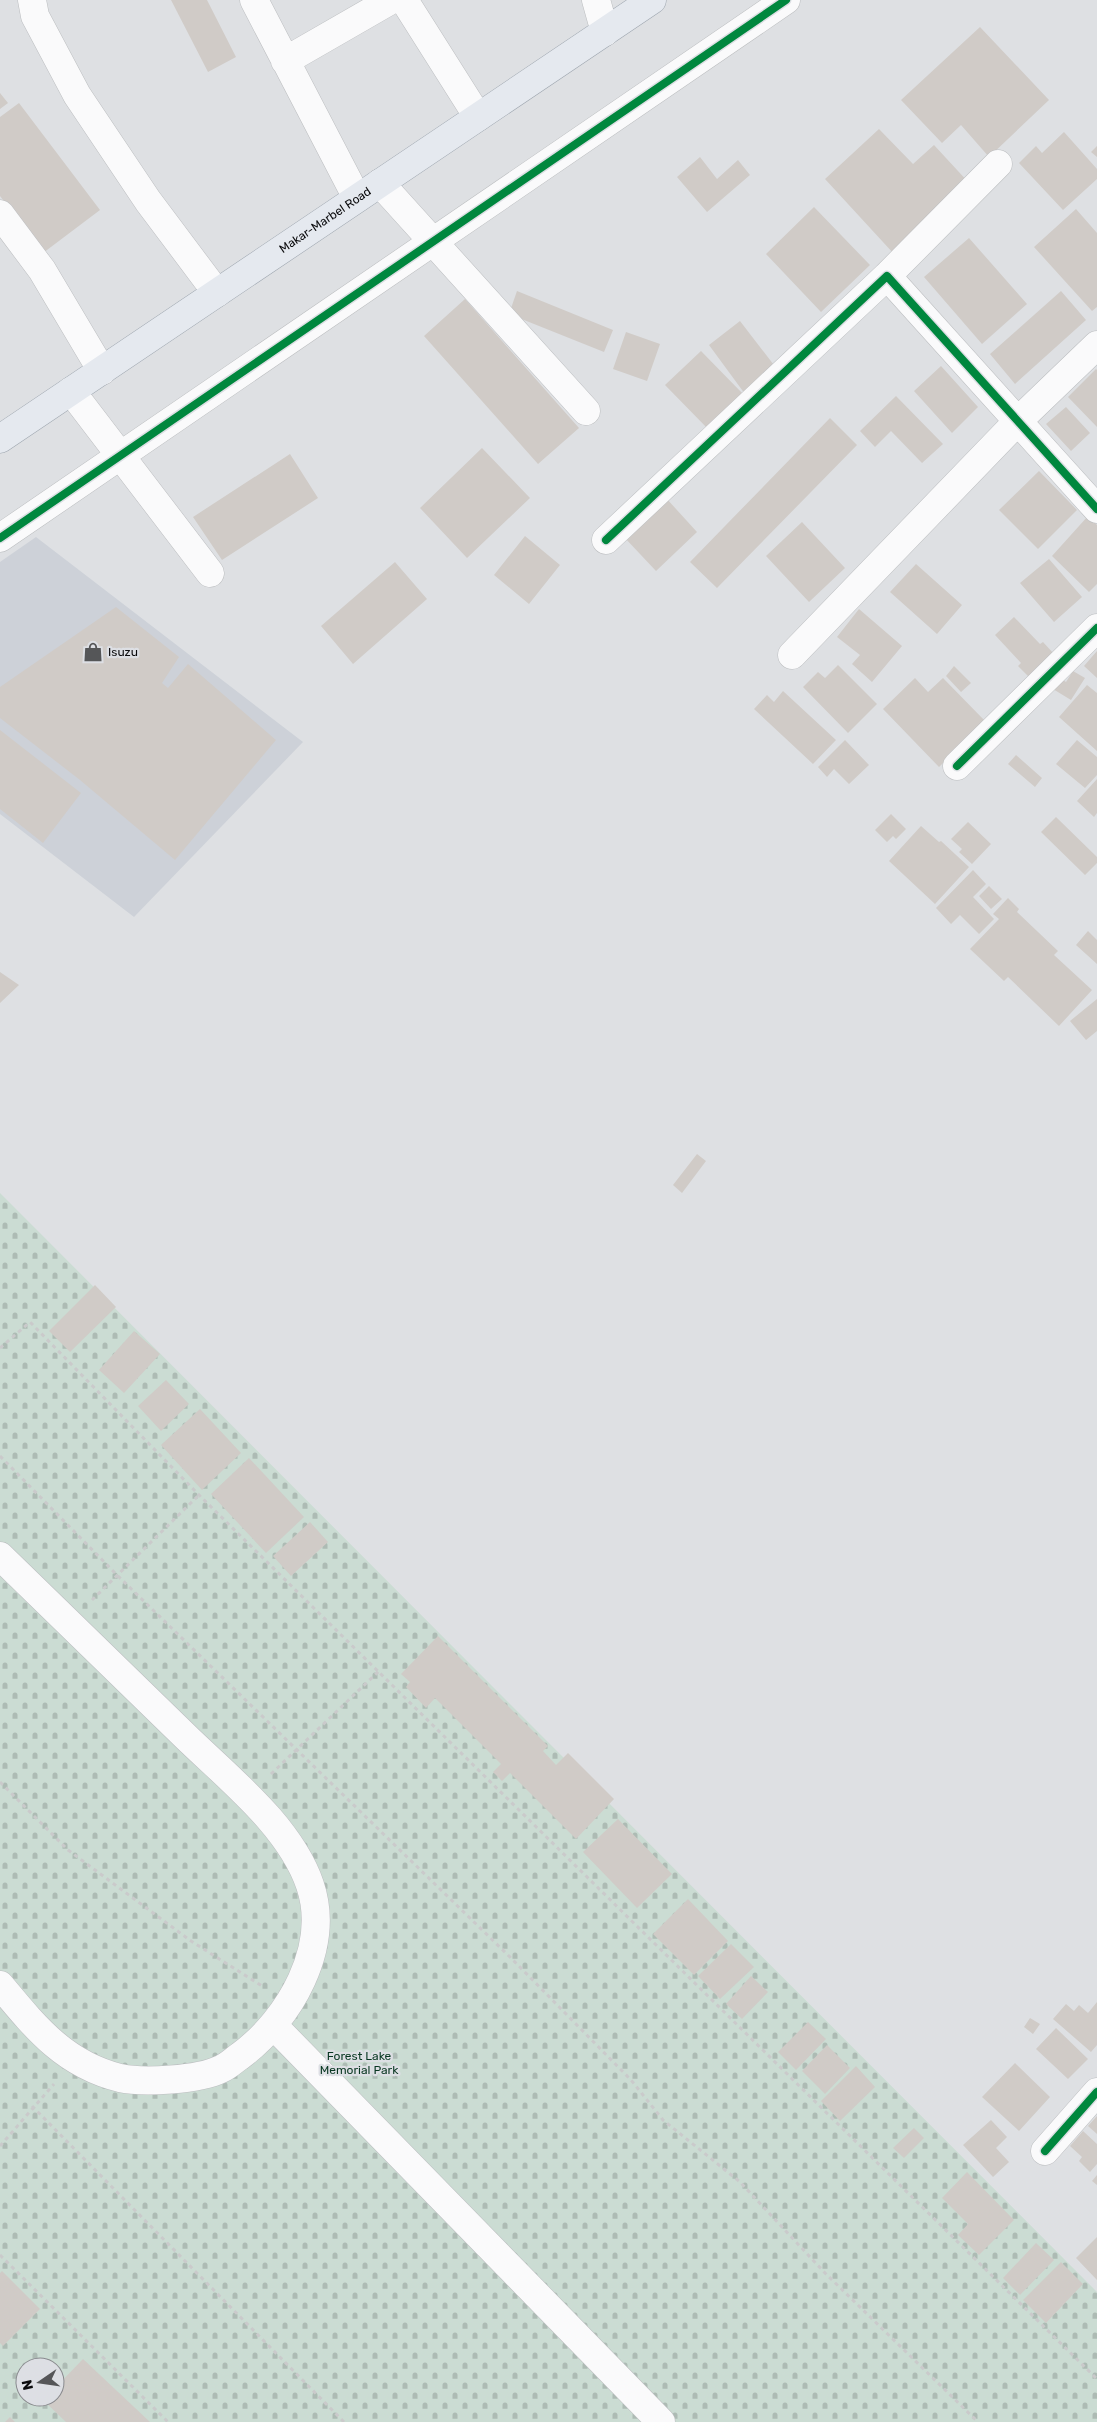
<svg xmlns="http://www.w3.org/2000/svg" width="1097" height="2422" font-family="Rubik,sans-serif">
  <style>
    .built { fill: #cdd1d8 }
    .cemetery { fill: url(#cemetery-stones); fill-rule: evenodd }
    .building { fill: #d0cbc7 }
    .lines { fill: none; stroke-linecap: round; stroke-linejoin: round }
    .minor-casing { stroke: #bcbec0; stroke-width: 29 }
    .major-casing { stroke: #9da5ae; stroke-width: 29 }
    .path { stroke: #cacacb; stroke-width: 3; stroke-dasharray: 4 4; stroke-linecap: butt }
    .minor { stroke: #fafafb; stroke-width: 28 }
    .major { stroke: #e5e9ef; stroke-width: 28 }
    .cycleway-casing { stroke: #dddfe4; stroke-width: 11 }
    .cycleway { stroke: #00873e; stroke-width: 8 }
    .labels { text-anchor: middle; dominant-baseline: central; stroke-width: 4.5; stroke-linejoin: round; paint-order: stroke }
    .street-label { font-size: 12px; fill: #0b0b0d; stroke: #dddfe4 }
    .poi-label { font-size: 12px; fill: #0b0b0d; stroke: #dddfe4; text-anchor: start }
    .park-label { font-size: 12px; fill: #083721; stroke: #dddfe4 }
  </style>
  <defs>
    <pattern id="cemetery-stones" width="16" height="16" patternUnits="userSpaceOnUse" patternTransform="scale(1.25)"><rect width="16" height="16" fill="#cbdcd3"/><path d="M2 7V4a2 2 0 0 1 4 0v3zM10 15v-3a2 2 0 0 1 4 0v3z" fill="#adbbb4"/></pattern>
  </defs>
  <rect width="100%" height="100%" fill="#dee0e3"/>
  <path class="built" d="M36,537L303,742L134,917L0,814V562Z"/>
  <path class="cemetery" d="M0,1193L1097,2292V2422H0ZM25,2367H55V2397H25Z"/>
  <path class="building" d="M171,0H207L236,57L208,72Z
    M980,27L1049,100L989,157L961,125L942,143L901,100Z
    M0,93L8,103L0,109Z
    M19,103L100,210L43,253L0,196V117Z
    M879,129L913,164L934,145L970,184L894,254L825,179Z
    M1064,132L1097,169V179L1063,210L1019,163L1036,146L1042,153Z
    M1097,146V157L1091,152Z
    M700,157L717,179L738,160L750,175L707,212L677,177Z
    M814,207L870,265L821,312L766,254Z
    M1076,209L1097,233V307L1092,311L1034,247Z
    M969,238L1027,304L982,344L924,277Z
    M517,291L613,330L604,352L509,314Z
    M1061,291L1086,320L1015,384L990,354Z
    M465,299L579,428L538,464L424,336Z
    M740,321L777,369L745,394L709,345Z
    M626,332L660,344L647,381L613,369Z
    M701,351L743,394L708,429L665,385Z
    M941,366L978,407L952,433L914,391Z
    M1096,369L1097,370V427L1068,397Z
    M896,396L943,444L922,463L891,431L875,447L860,431Z
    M1066,407L1090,433L1071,451L1046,424Z
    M830,418L857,445L717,588L690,562Z
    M482,448L530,498L467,558L420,508Z
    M290,454L318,498L222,560L193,517Z
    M1039,471L1077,510L1038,549L999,510Z
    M666,498L697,532L656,571L624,537Z
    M1088,516L1097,525V584L1089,592L1052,556Z
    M802,522L845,568L809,602L766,556Z
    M525,536L560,565L529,604L494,575Z
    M1049,559L1082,597L1054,622L1020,583Z
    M395,562L427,599L353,664L321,626Z
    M916,564L962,605L937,634L890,592Z
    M116,607L179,657L162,683L168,688L188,664L276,740L175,860L80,780L0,718V687Z
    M859,609L902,646L872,682L852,664L860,655L837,637Z
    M1014,617L1040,644L1043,642L1054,654L1030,678L1018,666L1021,663L995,635Z
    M1097,651V678L1084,666Z
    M838,665L877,704L848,733L803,687L818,672L825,678Z
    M954,666L971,683L961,692L946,676Z
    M1073,671L1085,678L1071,700L1048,686L1056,675L1066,682Z
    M915,678L928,692L943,678L985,721L939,767L883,709Z
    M1087,685L1097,693V751L1059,717Z
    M783,691L836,740L813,764L754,709L767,695L774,702Z
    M0,730L81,793L43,843L0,809Z
    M845,740L869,765L849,784L834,769L827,777L818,767Z
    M1077,740L1097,757V775L1085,788L1056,764Z
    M1016,755L1042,778L1035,787L1008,764Z
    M1097,779V813L1094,817L1077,801Z
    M891,814L906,829L896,839L893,836L887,842L875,830Z
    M1056,817L1097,857V863L1085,875L1041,832Z
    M968,822L991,844L972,864L959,852L962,849L951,839Z
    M921,826L939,842L941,841L969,867L935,904L889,861Z
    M973,870L986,884L973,897L994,919L979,934L960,915L951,924L936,908Z
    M989,886L1002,899L991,909L979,896Z
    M1008,898L1019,909L1017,912L1058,951L1054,955L1092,990L1059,1026L1008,977L1004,981L970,949L999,919L993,914Z
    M1088,931L1097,940V964L1076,945Z
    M0,972L19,985L0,1003Z
    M1097,999V1031L1086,1040L1070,1021Z
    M697,1154L706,1161L682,1193L673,1185Z
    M95,1285L116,1307L70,1352L49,1331Z
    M134,1331L160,1354L124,1393L99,1370Z
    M166,1380L189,1404L161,1431L138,1406Z
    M200,1409L241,1453L202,1490L161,1445Z
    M249,1458L304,1517L266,1553L211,1494Z
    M310,1522L328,1542L291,1576L273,1556Z
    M438,1636L548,1746L543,1751L556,1765L568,1753L614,1799L576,1839L510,1773L502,1781L493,1772L501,1764L435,1698L426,1708L406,1687L410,1682L401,1674Z
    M618,1819L672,1874L637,1908L583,1852Z
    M688,1899L728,1941L694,1975L653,1934Z
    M731,1944L754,1967L720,1999L698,1976Z
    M751,1976L768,1992L742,2019L726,2004Z
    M1097,2002V2045L1091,2052L1053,2019L1066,2004L1074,2011L1079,2005L1088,2013Z
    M1030,2018L1040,2024L1033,2034L1024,2027Z
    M808,2022L826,2039L796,2070L778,2052Z
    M1056,2028L1088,2059L1068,2079L1036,2049Z
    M827,2045L850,2068L825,2094L802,2071Z
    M1015,2063L1050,2097L1019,2131L982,2097Z
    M856,2066L875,2087L840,2121L821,2101Z
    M1097,2116V2134L1088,2126Z
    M991,2120L1007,2137L996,2148L1009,2162L993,2177L963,2145Z
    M914,2128L924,2138L904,2158L893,2148Z
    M1083,2131L1097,2144V2164L1090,2172L1079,2161L1082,2157L1070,2146Z
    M967,2172L1014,2220L979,2255L958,2235L968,2224L942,2198Z
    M1097,2175V2185L1092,2181Z
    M1097,2237V2280L1076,2258Z
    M1036,2243L1054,2260L1020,2295L1003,2278Z
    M1061,2262L1083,2284L1046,2323L1023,2300Z
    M2,2271L40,2309L3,2346L0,2343V2273Z
    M83,2359L150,2422H66L43,2400L46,2397H55V2388Z
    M10,2417L15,2422H5Z"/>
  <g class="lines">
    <defs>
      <path id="minor" d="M32,0L35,16L77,95L148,201L217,293
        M254,0L357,198
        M404,0L478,117
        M596,0L605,32
        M285,61L391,0
        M380,183L586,411
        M0,214L42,270L102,371
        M887,276L998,164
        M71,391L210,573
        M0,538L786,0
        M606,540L887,276L1097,509
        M792,655L1017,422L1097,345
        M957,766L1097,628
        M0,1556C61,1616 123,1676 185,1736C228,1778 290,1826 310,1885C331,1947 290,2019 240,2056C234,2060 228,2066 221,2069C199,2080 143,2083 120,2078C64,2064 35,2027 0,1985
        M273,2025L661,2422
        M1045,2151L1097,2092"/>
      <g id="major">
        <path id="s1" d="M0,439L652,0"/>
      </g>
    </defs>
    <use href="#minor" class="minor-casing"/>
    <use href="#major" class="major-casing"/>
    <path class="path" d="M0,1348L30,1322L199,1495L1097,2379
      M0,1456L118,1576L511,1958L631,2080L663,2120L740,2182L825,2273L978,2422
      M92,1600L199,1495
      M271,1774L379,1671
      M0,1782L68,1850L191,1941L262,1986
      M32,2106L344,2422
      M0,2146L54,2084
      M0,2255L168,2422"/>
    <use href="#minor" class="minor"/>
    <use href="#major" class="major"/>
    <defs>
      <path id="cycleway" d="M0,538L786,0
        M606,540L887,276L1097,509
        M957,766L1097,628
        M1045,2151L1097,2092"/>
    </defs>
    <use href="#cycleway" class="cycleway-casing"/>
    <use href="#cycleway" class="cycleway"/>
  </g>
  <defs>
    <symbol id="shop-bare" viewBox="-9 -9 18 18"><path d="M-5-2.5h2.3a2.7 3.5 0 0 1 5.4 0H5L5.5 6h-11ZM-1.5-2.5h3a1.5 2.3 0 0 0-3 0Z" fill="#555658" stroke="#dddfe4" stroke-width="2.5" paint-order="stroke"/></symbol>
  </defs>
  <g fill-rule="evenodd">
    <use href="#shop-bare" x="79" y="638" width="28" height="28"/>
  </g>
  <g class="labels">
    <g class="street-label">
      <text stroke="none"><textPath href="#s1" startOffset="392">Makar-Marbel Road</textPath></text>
    </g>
    <g class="poi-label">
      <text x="108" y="652">Isuzu</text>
    </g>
    <g class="park-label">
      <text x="359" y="2056">Forest Lake<tspan x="359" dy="14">Memorial Park</tspan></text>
    </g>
  </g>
  <g transform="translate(40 2382) rotate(257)"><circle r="24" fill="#dddfe4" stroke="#898a8e"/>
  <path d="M0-4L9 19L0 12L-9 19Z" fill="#555658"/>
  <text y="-8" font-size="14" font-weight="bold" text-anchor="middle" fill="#0b0b0d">N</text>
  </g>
</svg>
